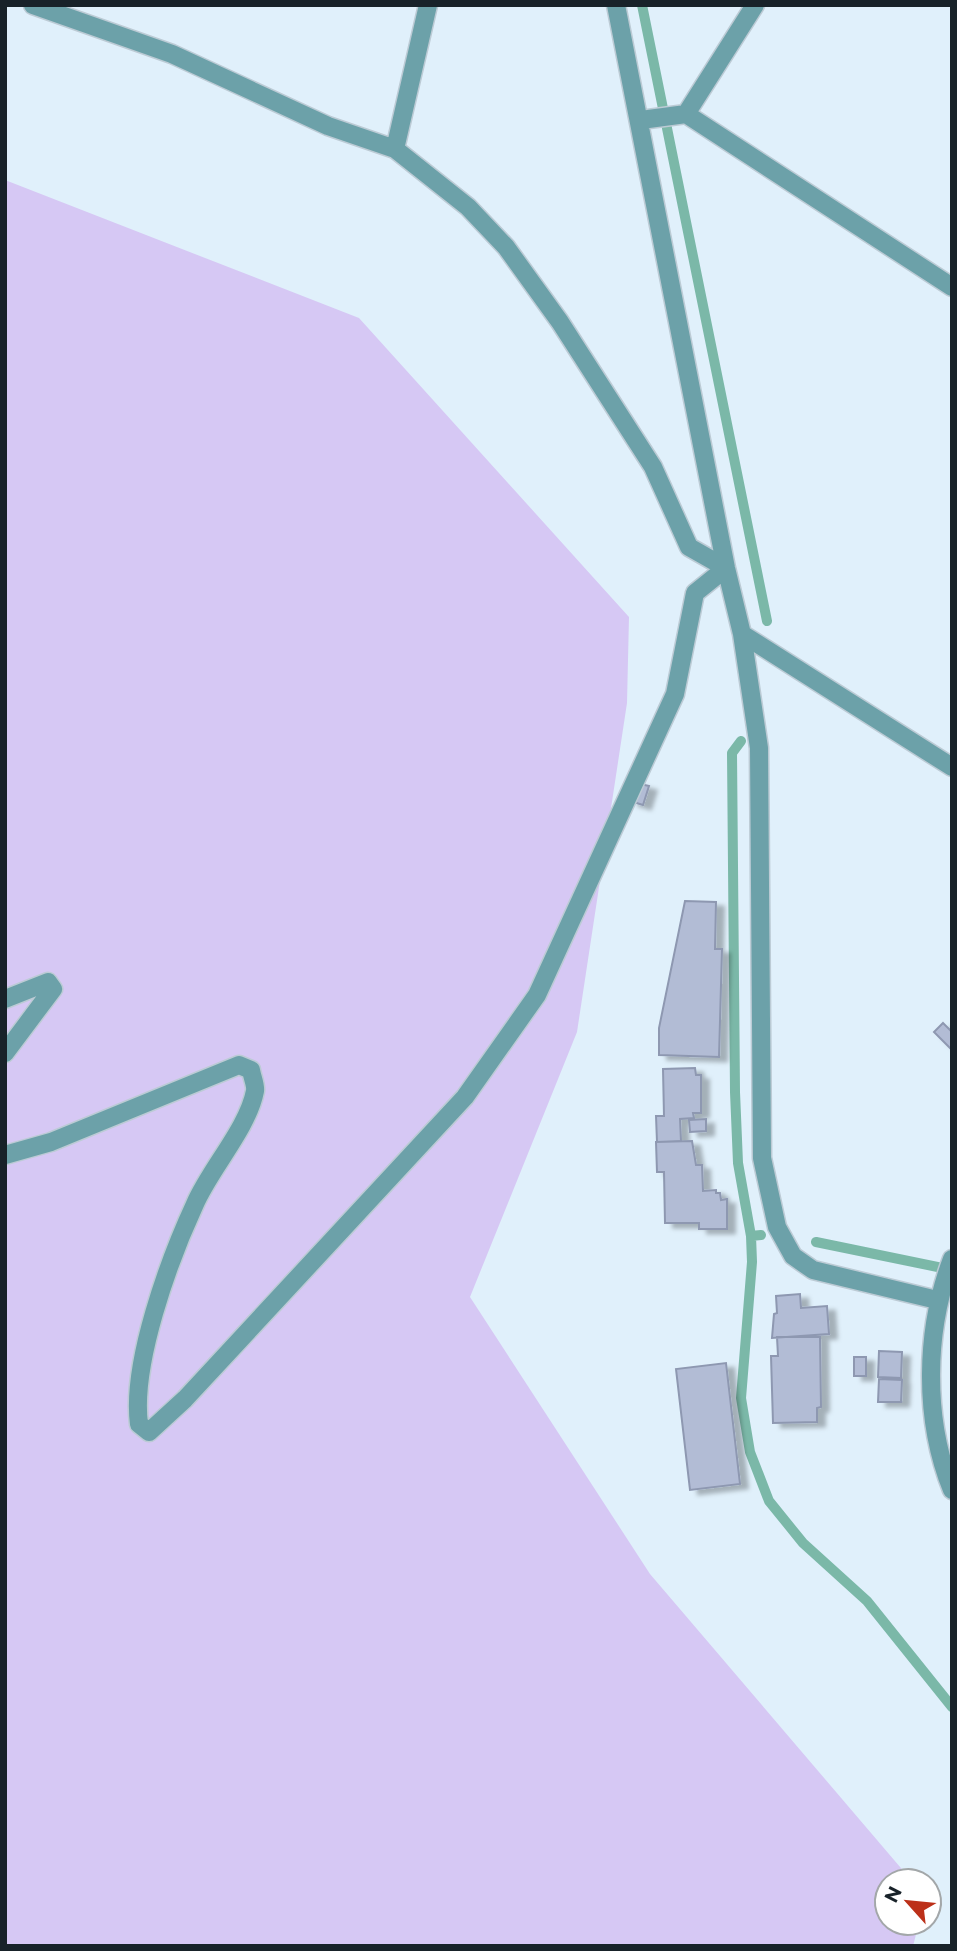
<svg xmlns="http://www.w3.org/2000/svg" width="957" height="1951" font-family="Montserrat,sans-serif">
  <style>
    .green { fill: #d6c8f4 }
    .lines { fill: none; stroke-linecap: round; stroke-linejoin: round }
    .stream { stroke: #7bb8a8; stroke-width: 10 }
    .building { fill: #b2bcd5; stroke: #8e98b1; stroke-width: 2; filter: url(#shadow) }
    .minor-casing { stroke: #bccbd5; stroke-width: 21 }
    .minor { stroke: #6ca1a9; stroke-width: 18 }
  </style>
  <defs>
    <filter id="shadow"><feDropShadow dx="8" dy="4.5" stdDeviation="2" flood-color="#0004"/></filter>
  </defs>
  <rect width="100%" height="100%" fill="#e0f0fb"/>
  <path class="green" d="M5,180L359,318L629,617L627,703L577,1032L470,1297L650,1574L912,1881H887V1923H919L913,1946H5Z"/>
  <g class="lines">
    <path class="stream" d="M642,5L767,621
      M741,741L732,753L735,1092L738,1163L751,1236L761,1235
      M751,1236L752,1262L741,1398L750,1452L769,1501L803,1543L867,1601L952,1707
      M816,1242L952,1270"/>
  </g>
  <path class="building" d="M636,783L649,786L643,805L630,801Z
    M685,901L716,902L715,949H722L719,1057L659,1055V1028Z
    M943,1023L952,1032V1050L934,1032Z
    M695,1068L696,1075H701V1113H693L694,1118L680,1119L681,1141L657,1142L656,1116H664L663,1069Z
    M706,1119V1131L690,1132L689,1120Z
    M692,1141L696,1165H702L703,1191L716,1190V1193H720L721,1200L727,1199V1229H699V1223H665L664,1172H657L656,1142Z
    M800,1294L801,1308L827,1306L829,1334L772,1338L774,1314L777,1313L776,1296Z
    M777,1337H820L821,1407L817,1408V1422L773,1423L771,1356H778Z
    M879,1351L902,1352L901,1378L878,1377Z
    M854,1357H866V1376H854Z
    M726,1363L740,1484L690,1490L676,1369Z
    M879,1379L902,1380L901,1402H878Z"/>
  <g class="lines">
    <defs>
      <path id="minor" d="M616,5L726,568L742,634L759,748L762,1158L777,1227L793,1256L813,1270L937,1300
        M686,114L755,5
        M641,120L686,114L952,287
        M395,149L428,5
        M742,634L952,767
        M5,999L48,982L53,989L5,1053
        M5,1155L51,1142L239,1065L251,1070C252,1077 256,1085 255,1091C248,1128 210,1169 195,1204C169,1260 131,1364 139,1424L149,1432L185,1399L465,1097L537,995L675,694L695,593L726,568L689,547L653,467L560,322L506,247L468,207L395,149L328,126L172,54L33,5
        M952,1259C925,1330 923,1418 952,1490"/>
    </defs>
    <use href="#minor" class="minor-casing"/>
    <use href="#minor" class="minor"/>
  </g>
  <rect width="957" height="1951" fill="none" stroke="#182229" stroke-width="14"/>
  <g transform="translate(908 1902) rotate(297)"><circle r="33" fill="#ffffff" stroke="#a3a7a9" stroke-width="2"/>
  <path d="M0-5L12 26L0 18L-12 26Z" fill="#bc3019"/>
  <text y="-10" font-size="19" font-weight="bold" text-anchor="middle" fill="#182229">N</text>
  </g>
</svg>
